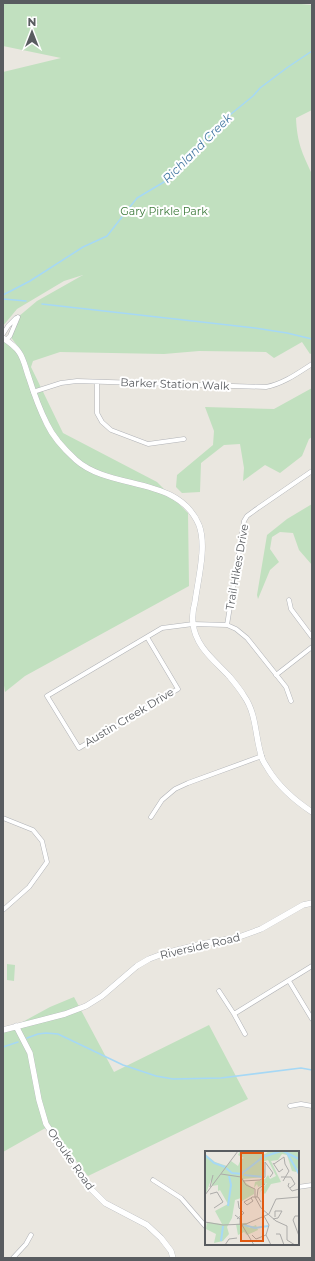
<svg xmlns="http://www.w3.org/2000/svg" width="315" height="1261" font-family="Montserrat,sans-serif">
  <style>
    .green { fill: #c1e0bf }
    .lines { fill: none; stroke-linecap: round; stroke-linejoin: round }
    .stream { stroke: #a6d8f5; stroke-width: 1.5 }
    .street-casing { stroke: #b1b3b7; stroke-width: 5 }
    .secondary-casing { stroke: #b0b3b7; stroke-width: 6 }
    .street { stroke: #fff; stroke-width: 4 }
    .secondary { stroke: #fff; stroke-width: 5.5 }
    .labels { text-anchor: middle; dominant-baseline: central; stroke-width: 4; stroke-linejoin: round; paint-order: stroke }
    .park-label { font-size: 11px; fill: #3e7b3c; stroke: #fff }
    .street-label { font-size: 11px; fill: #595c60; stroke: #fff }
    .water-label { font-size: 12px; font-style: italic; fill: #477aa4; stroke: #fff }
    .inset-river { fill: none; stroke: #a6d8f5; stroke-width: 2 }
    .inset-road { fill: none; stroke: #acaba9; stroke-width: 1 }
    .view { fill: #e15910; fill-opacity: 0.15; stroke: #e15910; stroke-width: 2 }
    .inset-edge { fill: none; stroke: #595c60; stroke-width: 2 }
  </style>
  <rect width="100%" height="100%" fill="#eae7e0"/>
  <path class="green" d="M3,3H290L312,5V110L296,118C297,142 302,153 312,174V353L310,354L302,342L274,358L266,352L199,351L164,354L60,352L33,361L31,367L63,433L157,482L188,513L189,586L25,676L5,692L3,679V339L19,348L10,336L18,317L37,301L83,275L64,281L17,309L3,326V72L61,58L3,46Z
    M312,388V437L309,439L302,456L280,473L265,465L243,481L244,468L240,444L224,445L201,463L200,492L182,493L176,487L177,475L213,445L214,431L205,407L274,409Z
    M312,504V565L299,550L293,533L280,532L272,537L270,549L279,562L270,570L258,599L257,595L267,535L287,519Z
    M7,964L15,965L14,981L7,980Z
    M74,997L114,1072L209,1025L248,1099L88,1176L49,1126L3,1152V1028L17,1025L50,1007Z"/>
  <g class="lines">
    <path class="stream" d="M3,295L30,281L83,247L107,236L137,198L164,182L170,172L188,153L201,143L231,114L253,96L260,88L288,67L312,51
      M3,299L26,301
      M42,304L255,328L287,333L312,339
      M27,1038L38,1034L46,1033L58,1034L123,1065L156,1076L173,1079L221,1078L301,1068L312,1070
      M3,1047L18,1042"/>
    <defs>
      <path id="street" d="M3,334L8,326L16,318
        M6,340L10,336L18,317
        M97,382V413L102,422L111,430L148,444L184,439
        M33,392L61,383L77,381L266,387C283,384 298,373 312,364
        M289,600L291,609L312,637
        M227,625L244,521L247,516L258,508L312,471
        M147,637L178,689L79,748L47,696L162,628L193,624L227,625L236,629L247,638L286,687L291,701
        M276,675L312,647
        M151,817L162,800L175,789L188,783L262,756
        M3,818L33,830L42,841L47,862L29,887L3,910
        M289,981L312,1019
        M219,991L234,1014L245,1034
        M234,1014L312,966
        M290,1106L301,1104L312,1106
        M153,1180L181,1198L206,1227
        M298,1187L312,1185
        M13,1258L26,1244L31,1235"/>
      <path id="secondary" d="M3,338C9,342 15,346 19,352C24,359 26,370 29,378C34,394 40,410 47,424C54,439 65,450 76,460C111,491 178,475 199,525C207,546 198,579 195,602C193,609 192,616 193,623C195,646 214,660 229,676C234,682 240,689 244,696C257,714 255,738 262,758C263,762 266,765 268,769C279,787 294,800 312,812
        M16,1026L30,1053L39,1100L46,1124L90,1188L105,1203L147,1225L161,1238L171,1251L173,1258
        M3,1030L65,1014L86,1006L102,996L137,966L149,959L165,953L202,944L239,937L261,929L303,905L312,903"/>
    </defs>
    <use href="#street" class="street-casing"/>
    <use href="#secondary" class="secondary-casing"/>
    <use href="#street" class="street"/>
    <use href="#secondary" class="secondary"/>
  </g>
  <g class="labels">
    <g class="park-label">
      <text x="164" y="211">Gary Pirkle Park</text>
    </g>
    <g class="street-label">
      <text transform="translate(175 384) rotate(2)">Barker Station Walk</text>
      <text transform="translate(237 567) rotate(-80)">Trail Hikes Drive</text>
      <text transform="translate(129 717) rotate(-31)">Austin Creek Drive</text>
      <text transform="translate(200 946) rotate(-13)">Riverside Road</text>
      <text transform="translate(71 1159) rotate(55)">Orouke Road</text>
    </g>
    <g class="water-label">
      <text transform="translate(197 148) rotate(-45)">Richland Creek</text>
    </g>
  </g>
  <g transform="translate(205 1151)">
    <rect width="94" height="94" fill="#eae7e0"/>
    <path d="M35,0L60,3L64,0H94V15L91,21L87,20L82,4L77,3L73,9L66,10L76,31L66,33L60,43L56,39L54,44L55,40L62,32L53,36L52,33L49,37L50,31L60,28L63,24L65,28L71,25L63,9L57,11L60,20L59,26L38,28L41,32L49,38V43L37,50L36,47L30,49L27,67L22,76L24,83L18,90L9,92L11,83L1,78L2,71L17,73L10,60L23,53L15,39L13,40V34L7,35L6,29L0,45V3L10,11L22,15L26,10L33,15L36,8L39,7L33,4ZM41,72L44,77L51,74L53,79L42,84L39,81L33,84L31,73Z" fill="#c1e0bf"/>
    <path class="inset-river" d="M78,0L94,8M82,2L94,23M0,4L9,12L20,16M21,17L27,22L38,23M36,23L58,6L76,0M39,24L58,26M23,55L26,34L24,25M39,74L50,77L63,75M16,90L18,75"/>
    <path class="inset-road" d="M49,0H62M68,12L74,21L78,18M69,13L79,6L80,13M16,23L36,26M36,26L41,34L50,38V46L56,57L71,70L82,75V89L90,94M76,26H86L90,33L85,37M38,30L55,29L60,26V11L68,22L65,26M78,30L84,20L80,13M84,32L83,35L87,40L94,38M5,36L8,24M5,43L12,41L18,51L9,57M0,44L33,0M52,46L53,38L60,33M46,47L48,50L42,54L39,51L46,47L47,46H53L56,51M30,64L35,68V74M59,65L64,74L61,84L66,94M93,65H90L88,69L94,85M32,68L39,62L34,57L33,50M68,68L73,67L77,60H70V66M0,71L18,74L41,73L64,63L71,48L94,46M37,74L49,94M71,83H75L79,94M47,84L51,88L61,84M20,94L24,88L32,87"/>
    <path class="view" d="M36,2H58V90H36Z"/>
    <rect width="94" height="94" class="inset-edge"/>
  </g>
  <rect width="315" height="1261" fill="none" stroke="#595c60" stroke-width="8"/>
  <g transform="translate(32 32)" stroke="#ffffff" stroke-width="3" paint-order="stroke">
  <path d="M0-3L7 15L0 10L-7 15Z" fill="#595c60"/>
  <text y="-6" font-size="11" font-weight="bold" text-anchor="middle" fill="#595c60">N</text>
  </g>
</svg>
